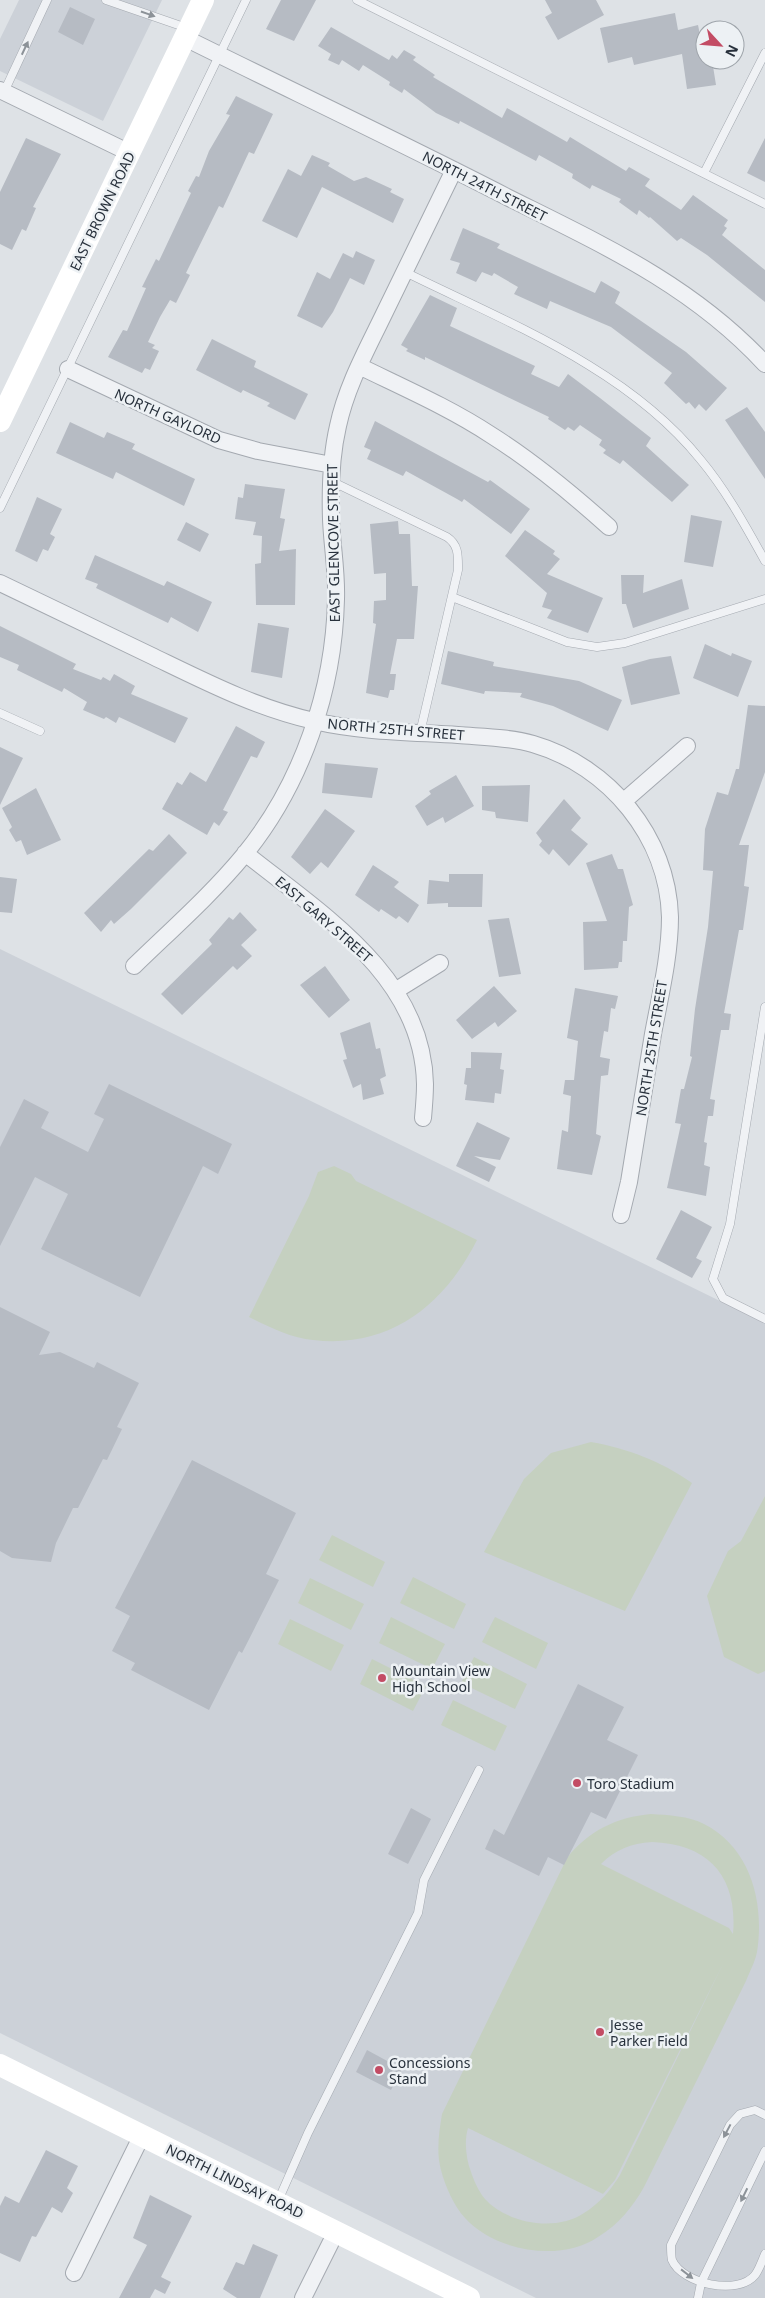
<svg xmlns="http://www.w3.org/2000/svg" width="765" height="2298" font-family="'Noto Sans',sans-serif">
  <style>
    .built { fill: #ccd1d8 }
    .green { fill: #c5d0c0; fill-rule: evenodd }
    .building { fill: #b6bbc3 }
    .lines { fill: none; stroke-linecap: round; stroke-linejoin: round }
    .service-casing { stroke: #a4a9b0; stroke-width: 9 }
    .minor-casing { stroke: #a4a9b0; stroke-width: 18 }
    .service { stroke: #f0f2f5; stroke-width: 8 }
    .minor { stroke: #f0f2f5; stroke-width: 16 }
    .secondary { stroke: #fff; stroke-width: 22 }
    .oneway { fill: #8c9298 }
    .poi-dot { fill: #c34c64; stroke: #edf1f4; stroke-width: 2 }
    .labels { text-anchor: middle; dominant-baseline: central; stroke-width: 5; stroke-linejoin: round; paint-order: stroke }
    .street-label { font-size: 14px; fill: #28313c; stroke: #edf1f4 }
    .poi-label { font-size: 14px; fill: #28313c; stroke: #edf1f4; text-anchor: start }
  </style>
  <rect width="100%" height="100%" fill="#dee2e6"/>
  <path class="built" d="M19,0H162L103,121L0,71V39Z
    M0,949L765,1323V2298H536L0,2033Z"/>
  <path class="green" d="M334,1166L351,1174L356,1181L477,1240C444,1305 390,1349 313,1340C291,1338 269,1327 249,1317L309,1196L318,1172Z
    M591,1442C629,1449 661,1461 692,1483L625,1611L484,1552L524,1479L551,1453Z
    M765,1496V1671L758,1674L724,1657L707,1596L728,1551L741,1541Z
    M332,1535L385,1562L373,1587L319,1560Z
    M413,1577L466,1604L454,1629L400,1603Z
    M310,1578L364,1604L351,1630L298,1603Z
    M391,1617L445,1644L432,1669L379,1643Z
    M495,1617L548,1643L536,1669L482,1642Z
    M290,1619L344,1645L331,1671L278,1644Z
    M474,1657L527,1684L515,1709L461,1683Z
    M372,1659L426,1686L413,1711L360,1684Z
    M453,1700L507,1726L495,1751L441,1725Z
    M651,1814C668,1815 689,1816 704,1824C750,1847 765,1902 757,1952C755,1962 750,1971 746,1981L644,2187C632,2208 619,2224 598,2237C560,2263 495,2251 465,2218C454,2206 445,2186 441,2170C436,2152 439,2132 442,2114L567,1858C588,1831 617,1817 651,1814ZM652,1842C709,1844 738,1877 733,1934L729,1928L601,1864C615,1850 631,1843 652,1842ZM724,1962L620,2175C610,2191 600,2203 584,2213C556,2232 508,2224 485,2199C479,2192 474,2181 471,2172C466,2159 464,2141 468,2128L603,2194L615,2180Z"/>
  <path class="building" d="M281,0H316L294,41L266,29Z
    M545,0H596L604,15L558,40L545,17L552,13Z
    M70,7L95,19L83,45L58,32Z
    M675,13L678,30L698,25L705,60H712L716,85L687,89L682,54L634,65L632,57L608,63L600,28Z
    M331,27L389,60L392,55L397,59L404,50L416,57L413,60L435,75L433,77L502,118L507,108L567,142L570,137L626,171L629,167L650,179L645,186L681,210L693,195L728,220L724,226L727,228L722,235L765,270V302L707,255L681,238L677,241L650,217L649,218L639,210L637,215L619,202L621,199L592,185L590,189L572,178L573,174L539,155L536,161L460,121L459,124L436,113L404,89L402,93L389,85L390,82L363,65L359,71L342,60L339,65L328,60L331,54L318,46Z
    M236,96L273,114L254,154L249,152L223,208L219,206L186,273L190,275L176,303L170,300L160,317L148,342L155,345L152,348L159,351L150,370L145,368L142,373L108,357L123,330L127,331L146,288L142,287L156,259L159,261L191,193L188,191L196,176L199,177L209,151L230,115L226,114Z
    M26,138L61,154L33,207L36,208L26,231L22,229L12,250L0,244V192Z
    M765,138V182L747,173Z
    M312,155L330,163L328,166L354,181L366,177L392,189L390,192L404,199L393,223L322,187L297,238L262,221L288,169L301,176Z
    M463,228L500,244L497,248L595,293L601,281L620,292L615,303L686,352L727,388L706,411L699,404L695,409L689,402L686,404L664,383L672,373L611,327L550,301L547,309L514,294L518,287L494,273L492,276L482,272L476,282L456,273L460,263L450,260Z
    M356,251L375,260L364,285L350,278L333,312L322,328L297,316L317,272L330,279L343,253L353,258Z
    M430,295L457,308L450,326L535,366L531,374L559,387L568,374L600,398L651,438L646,446L689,485L672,502L623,460L620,464L603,453L606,450L599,445L602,440L580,425L574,431L568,427L565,430L548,419L549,417L425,357V360L406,351L408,349L401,345Z
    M212,339L256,361L254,367L308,394L295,420L267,406L270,403L243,390L241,393L196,370Z
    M747,407L765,432V479L725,420Z
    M375,421L488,482L490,480L530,509L511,534L464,499L462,502L457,499L406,471L403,476L367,459L371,450L364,447Z
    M70,422L104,438L107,432L135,444L132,449L195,479L184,506L116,472L113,479L56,453Z
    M245,484L285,489L280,518L285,519L279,551L296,549L295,605H256L255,564L261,563L262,536L253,535L256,522L235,519L238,497L243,498Z
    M37,497L62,509L50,534L55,537L48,551L43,549L37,562L15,551Z
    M691,515L722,521L713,567L684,562Z
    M398,521L399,534H410L412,586H418L414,639H397L390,674H396L394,690H390L388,698L366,693L376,624L373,623L374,601L386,600V573L374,574L370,524Z
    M186,522L209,534L200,552L177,540Z
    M525,530L555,551L553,554L560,559L547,574L603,598L588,633L547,618L552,610L542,607L547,593L505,556Z
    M95,555L164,586L167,581L212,602L198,632L171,617L168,623L96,588L98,584L85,579Z
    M621,575H644L643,593L682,579L689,609L633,628L626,604H622Z
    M258,623L289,628L282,678L251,672Z
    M0,626L76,664L73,669L101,680L103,677L110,681L114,674L135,686L131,694L188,718L175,743L119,717L116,723L106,717L104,719L83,710L87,702L64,688L62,692L17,670L19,665L0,657Z
    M705,644L731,656L732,653L752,661L738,697L693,678Z
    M448,651L494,662L493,666L579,681L622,700L608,731L553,706L520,697L522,693L485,691L484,694L441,684Z
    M671,656L680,694L631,705L622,667L650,659Z
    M748,705L765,706V772L739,845H749L744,886L749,887L743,930H739L724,1013L731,1014L729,1030H721L710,1099L715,1100L713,1116H708L704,1142L707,1143L704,1165L710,1167L706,1196L667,1188L681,1124L675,1123L681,1089H684L692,1057L690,1056L695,1009L708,927L713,871L703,870L705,829L717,792L728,795L736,769H739Z
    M236,726L265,742L257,758L251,756L223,810L228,812L219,826L214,822L207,835L162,809L177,782L182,785L190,772L206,782Z
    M0,747L23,758L0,805Z
    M325,763L378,768L372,798L322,793Z
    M456,775L474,806L445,823L443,817L427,826L415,806L431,794L429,791Z
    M530,785L528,822L496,818L495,812L482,810V786Z
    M36,788L61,840L27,855L21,840L16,842L9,830L12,827L2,808Z
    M564,799L581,818L571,830L588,844L569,866L553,849L549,855L539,845L542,841L536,833Z
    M325,809L355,831L328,868L321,862L310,874L291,857Z
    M169,834L187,853L131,909L114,924L111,920L101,932L84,913L149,849L153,851Z
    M612,854L618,869H623L633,905L629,907L627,941H623L622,962H619L618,968L584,970L583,922L607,921L586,863Z
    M373,865L399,882L394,887L419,905L408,923L399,916L396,919L381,909L379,912L355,895Z
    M449,874H483L482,907H448V903L427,904L429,880L449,882Z
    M0,877L17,879L12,913L0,912Z
    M240,912L257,930L241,945L252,956L237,970L233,966L182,1015L161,994L212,944L209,940L229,917L233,920Z
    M509,918L521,974L499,977L488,920Z
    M325,966L350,1000L329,1018L300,985Z
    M494,986L517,1011L498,1027L495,1022L472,1039L456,1020Z
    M575,988L618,996L615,1009L611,1008L608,1032L604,1031L600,1057L610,1059L608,1075L601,1076L596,1134L601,1136L592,1175L557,1169L562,1130L568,1132L571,1096L563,1094L565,1080H574L578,1041L567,1038Z
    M370,1022L376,1049L380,1048L386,1076L380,1079L384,1094L363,1100L361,1084L353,1088L343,1060L347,1059L340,1033Z
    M471,1052L502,1053L500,1069L504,1070L501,1094L495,1093L494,1103L465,1100L467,1085L464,1084L466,1068H471Z
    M109,1084L232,1144L218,1174L203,1166L140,1297L41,1249L68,1194L35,1177L0,1246V1147L24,1099L49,1112L41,1128L88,1152L104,1119L94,1114Z
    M477,1122L510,1138L500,1160L474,1156L496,1167L489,1182L456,1166Z
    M681,1210L712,1227L696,1258L702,1261L692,1278L656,1259Z
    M0,1307L50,1332L39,1355L60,1352L94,1368L97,1362L139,1383L117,1427L122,1429L107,1460L103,1459L78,1508H73L56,1543L51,1562L12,1558L0,1551Z
    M192,1460L296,1513L266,1574L279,1580L242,1653L239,1651L209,1710L131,1670L135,1663L112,1651L130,1616L115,1608Z
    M578,1684L624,1707L607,1740L638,1755L606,1819L591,1812L564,1865L548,1857L539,1876L485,1849L494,1829L504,1835Z
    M411,1808L431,1819L408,1864L388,1854Z
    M367,2050L402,2069L391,2090L356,2072Z
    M46,2150L78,2166L67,2188L73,2193L62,2213L52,2207L36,2237L32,2236L20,2262L0,2253V2206L5,2196L19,2203Z
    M150,2195L192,2216L161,2277L171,2282L165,2294L155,2289L150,2298H119L147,2245L133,2238Z
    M253,2244L278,2255L260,2298H237L223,2289L236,2262L244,2265Z"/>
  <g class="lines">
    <defs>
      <path id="service" d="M106,0L187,28
        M357,0L765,204
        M4,92L47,0
        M704,173L765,53
        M405,272C506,322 627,368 700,459C726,490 745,525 765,561
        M331,481L447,537C459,545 458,556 458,570L420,733
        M0,508L246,0
        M452,597L567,642L597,647L625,643L765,599
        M0,713L40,731
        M765,1007L730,1224L713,1279L723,1298L765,1319
        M765,2115L755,2110L740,2114L730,2125L671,2245C671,2249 671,2256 672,2260C682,2284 738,2296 755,2275C759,2270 762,2261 765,2254
        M278,2201L308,2133L418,1913L424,1880L479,1770
        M698,2298L701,2283L765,2151"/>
      <path id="minor" d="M185,38C292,91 400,142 507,197C601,244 692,285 765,364
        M0,90L130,153
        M359,366C404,388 450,408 491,435C534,462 571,493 609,527
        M68,369L219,440L258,451L332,465
        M0,583C50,607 100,631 150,655C204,681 256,708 314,721C361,732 410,732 458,735C483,737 509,737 533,744C609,766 668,837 670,917C670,956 660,996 653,1034C645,1083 637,1133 629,1182L621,1215
        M624,801L687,746
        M245,853C320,913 423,976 425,1084C425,1095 424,1107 423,1118
        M134,966C171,930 211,895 244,855C302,784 334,690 336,599C337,572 332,546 331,519C330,488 331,456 338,426C346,388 365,353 382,318C406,269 430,219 454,170
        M395,991L440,963
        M74,2273L142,2135
        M303,2298L336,2232"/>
    </defs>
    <use href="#service" class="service-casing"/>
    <use href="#minor" class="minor-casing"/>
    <use href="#service" class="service"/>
    <use href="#minor" class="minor"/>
    <path class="secondary" d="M0,421L203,0
      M0,2065L469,2298"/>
  </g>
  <defs><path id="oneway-solid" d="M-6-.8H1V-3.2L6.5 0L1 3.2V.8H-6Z" transform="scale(1.25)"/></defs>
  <g class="oneway">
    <use href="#oneway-solid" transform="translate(148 14) rotate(19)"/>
    <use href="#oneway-solid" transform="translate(25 48) rotate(-65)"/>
    <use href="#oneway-solid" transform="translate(727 2131) rotate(118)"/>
    <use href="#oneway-solid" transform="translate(744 2195) rotate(116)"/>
    <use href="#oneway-solid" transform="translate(687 2274) rotate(38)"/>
  </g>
  <g class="poi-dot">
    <circle cx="382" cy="1678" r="5"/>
    <circle cx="577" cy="1783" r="5"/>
    <circle cx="600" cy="2032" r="5"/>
    <circle cx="379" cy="2070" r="5"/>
  </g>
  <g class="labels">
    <g class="street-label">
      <text transform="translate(485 186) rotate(27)">NORTH 24TH STREET</text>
      <text transform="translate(102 211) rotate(-64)">EAST BROWN ROAD</text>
      <text transform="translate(168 416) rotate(24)">NORTH GAYLORD</text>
      <text transform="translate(333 543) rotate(-91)">EAST GLENCOVE STREET</text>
      <text transform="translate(396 729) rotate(5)">NORTH 25TH STREET</text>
      <text transform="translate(324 919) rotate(41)">EAST GARY STREET</text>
      <text transform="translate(651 1048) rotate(-81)">NORTH 25TH STREET</text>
      <text transform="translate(235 2181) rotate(26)">NORTH LINDSAY ROAD</text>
    </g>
    <g class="poi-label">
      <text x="392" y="1670">Mountain View<tspan x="392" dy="16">High School</tspan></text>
      <text x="587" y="1783">Toro Stadium</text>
      <text x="610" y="2024">Jesse<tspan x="610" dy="16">Parker Field</tspan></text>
      <text x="389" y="2062">Concessions<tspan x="389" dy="16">Stand</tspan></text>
    </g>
  </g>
  <g transform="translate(720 45) rotate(116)"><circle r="24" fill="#edf1f4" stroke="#9ea4aa"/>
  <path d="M0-4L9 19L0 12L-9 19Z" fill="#c34c64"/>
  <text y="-8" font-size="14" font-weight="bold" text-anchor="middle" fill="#28313c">N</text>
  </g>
</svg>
